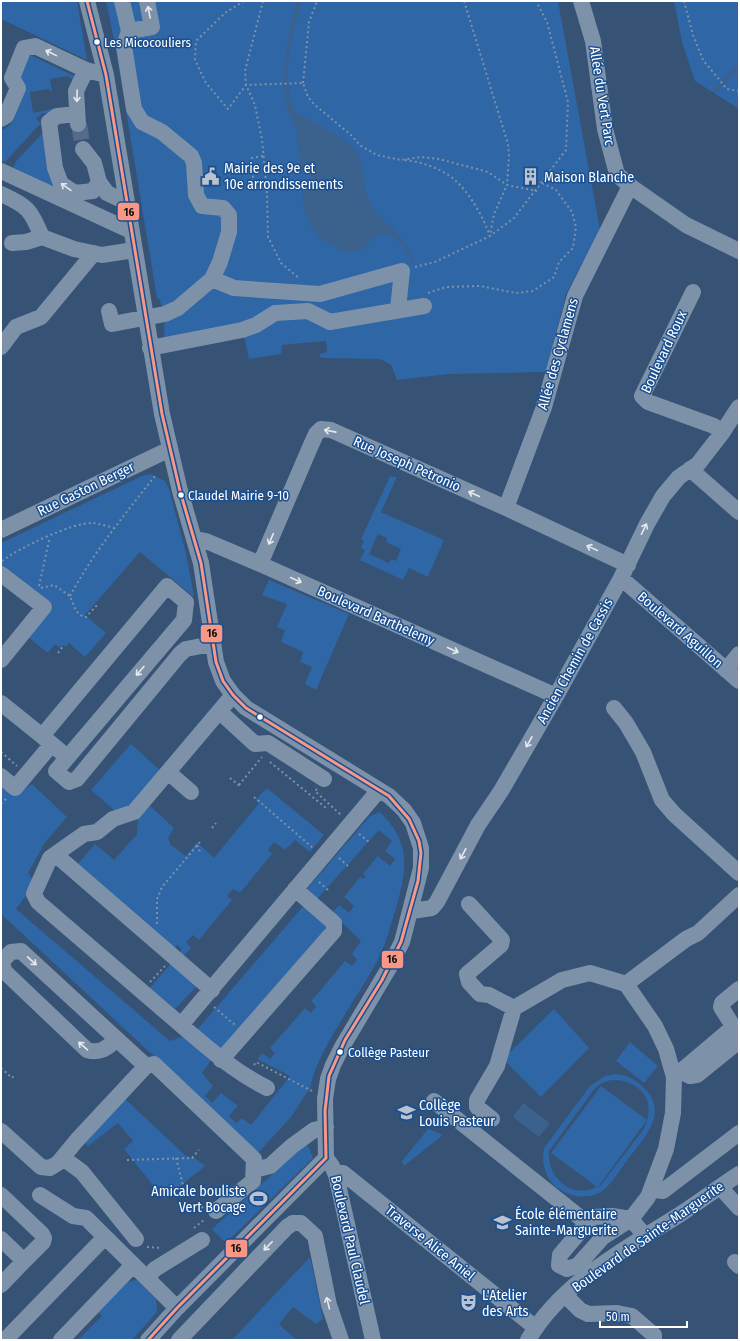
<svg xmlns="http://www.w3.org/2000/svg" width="740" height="1341" font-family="'Fira Sans Condensed',sans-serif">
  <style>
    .green { fill: #2f66a5; fill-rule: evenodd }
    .water { fill: #3b618d }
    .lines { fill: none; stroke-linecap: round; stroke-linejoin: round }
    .stream { stroke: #3b618d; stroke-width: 3.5 }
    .minor-tunnel { stroke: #546c89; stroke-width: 16; stroke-dasharray: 16 8; stroke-linecap: butt }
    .path { stroke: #7d92a8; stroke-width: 2; stroke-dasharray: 2 3; stroke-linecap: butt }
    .minor { stroke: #7d92a8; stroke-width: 16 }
    .bus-1-casing { stroke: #1b4f8f; stroke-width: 6 }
    .bus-1 { stroke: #f99786; stroke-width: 3 }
    .oneway { stroke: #e5e9ee }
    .bus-dot { fill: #fff; stroke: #1b4f8f; stroke-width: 1.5 }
    .labels { text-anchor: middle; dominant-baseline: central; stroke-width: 3; stroke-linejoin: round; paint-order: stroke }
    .bus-label { font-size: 13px; fill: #fff; stroke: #1b4f8f; text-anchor: start }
    .street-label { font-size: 14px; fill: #fff; stroke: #1b4f8f }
    .poi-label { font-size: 14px; fill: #fff; stroke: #1b4f8f; text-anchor: start }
    .line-badge { stroke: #1b4f8f; stroke-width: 1.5 }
    .pale-badge-label { font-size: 11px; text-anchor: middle; font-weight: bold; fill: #111 }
  </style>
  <rect width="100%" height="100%" fill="#365274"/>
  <path class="green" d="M1,1H77L87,60L1,19Z
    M106,1H558L600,230L566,294L546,372L449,374L397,380L391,365L380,359L321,358L319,356L320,354L327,352L326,341L282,345L281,354L249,359L244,336L165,351C164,335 164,323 165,307L161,305L160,300L157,298L116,50Z
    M674,1H739V109L695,81L682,42Z
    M30,55L76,77L74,81L68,76L50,79L52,91H50L49,89L30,92L33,113L52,109V111L50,113H43L36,119L41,123L5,162L1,161V130C21,125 18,93 20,78C21,70 26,62 30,55Z
    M43,133L53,185L52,187L13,168L17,160Z
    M150,474L165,481L169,489L186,553L194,597L140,552L85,615L106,633L85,657L69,643L66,647L63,645L60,648L55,644L48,653L29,638L53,606L1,566V543L144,475Z
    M390,476L397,477L381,512L444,540L428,577L409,568L403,580L360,560L365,550L361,548L364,541L361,539ZM378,534L387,538L386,542L401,549L396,561L391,559L389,563L369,554Z
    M269,580L349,614L316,690L305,684L312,667L300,662L303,652L281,642L285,630L277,627L287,604L262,595Z
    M131,744L162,772L132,808L116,812L91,790Z
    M1,782L18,793L32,784L67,817L41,847L42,848L28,873L35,884L16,909L170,1041L184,1036L211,1060L202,1073L213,1086L205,1096L212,1103L221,1093L238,1106L229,1116L236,1123L242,1118L251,1125L290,1076L257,1059L262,1053L270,1059L275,1053L270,1048L305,1008L311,1013L316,1006L311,1001L345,961L352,966L357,960L352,954L361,941L332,913L339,905L349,913L354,906L344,897L360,877L363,879L366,877L363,874L378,856L390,866L395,859L385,851L392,841L379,830L317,899L306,890L370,816L380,812C409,841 408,864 398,901C391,924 386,946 374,967C357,998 313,1058 310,1091H308L291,1117L258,1153L1,914Z
    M267,788L324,835L310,852L295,840L285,850L274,842L268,850L272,854L240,893L233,889L227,896L232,900L199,940L193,935L186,942L191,948L181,958L178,955L182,950L177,945L172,950L75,867L95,844L114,860L137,834L138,816L148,804L174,828L168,838L171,845L186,856L197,842L214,858L259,803L255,800Z
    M305,904L330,928L221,1053L196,1031Z
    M172,962L198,985L175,1009L150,988Z
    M554,1009L589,1048L541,1097L503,1059Z
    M630,1042L658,1066L644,1083L616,1061Z
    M615,1074C628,1075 635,1079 644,1088C671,1113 641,1142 625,1163C618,1173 610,1187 599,1193C585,1200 568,1196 556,1187C545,1177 541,1162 544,1148L590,1086L605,1076ZM612,1080C642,1080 658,1103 643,1130L600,1186L598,1187L647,1120L601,1086L551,1153L597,1187C571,1200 547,1177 549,1151L596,1087L604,1082Z
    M124,1098L186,1156L195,1158L205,1166L164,1199L124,1149L133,1141L118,1123L88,1146L84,1141Z
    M428,1129L443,1135L404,1166L402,1161Z
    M307,1143L313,1158L226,1243L212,1229Z
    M310,1257L323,1319L316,1324L293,1307L279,1324L296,1340H232Z
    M137,1280L156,1299L157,1312L132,1340H78L102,1316L97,1311L125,1282Z"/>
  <path class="water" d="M296,1H301L289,52L287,75L291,105L297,113L338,136L357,151L362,167L366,193L370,203L378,216L390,225L402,239L411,254L414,263L411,264C408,250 393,226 376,236C368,241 367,250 357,251C347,253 340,250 331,245C309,231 301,211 303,185L313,183L311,175L303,174C298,162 299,148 297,135C296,125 289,117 287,107C279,71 289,36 296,1Z
    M523,1103L550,1123L539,1137L513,1117Z"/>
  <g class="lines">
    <path class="stream" d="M715,91L739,64"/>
    <path class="minor-tunnel" d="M79,124L83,149"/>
    <path class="path" d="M244,1L225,13L196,41L195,60L206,83L228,109L246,85L303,83L308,97L315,105L351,135L361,146L377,155L401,160L421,157L439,159L488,172L507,185
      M263,1L245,71L246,85L255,105L262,140L267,193L268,237L281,263L300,279
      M464,1L508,144L509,155L507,185
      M684,1L693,35L703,60L727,89L739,91
      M303,83L309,22L317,1
      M263,156L251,158L254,188L267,187
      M405,160C422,162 443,169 456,181C471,195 483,217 490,236L514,218L566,150L568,102L547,22L536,1
      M415,267L435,262L490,236L494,214L507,185L537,191
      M428,293L446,287L480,286L516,293L533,291L554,277L559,262L573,248L576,227L572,212L556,190L542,183
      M2,561C19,548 73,522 93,523C100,524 107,526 114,528
      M39,586L49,541L47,537
      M41,588L54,585L70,596L76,611L83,617H86L98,604
      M70,596C93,553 125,514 155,476
      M58,653L64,645
      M1,752L17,766
      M270,762L326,808
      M230,778L240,786
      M239,785L262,757
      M317,789L315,791L341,815
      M254,797L313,848
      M1,804L7,798
      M212,828L216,823
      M359,834L369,842
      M197,845L201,854
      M339,858L348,866
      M319,882L328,890
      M157,924V899L162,887L200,842
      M150,982L165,966
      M214,1007L235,1025
      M254,1065L256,1062L312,1091
      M1,1068L12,1078L15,1075
      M176,1158L183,1185
      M127,1160L192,1158L199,1150
      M198,1203L203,1208
      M194,1228L205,1219
      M147,1247L162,1248"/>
    <path class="minor" d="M87,1L106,75L162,414L180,491L201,563L216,662L223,681L233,695L246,708L389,796L404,810L413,823L421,848V868L402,942L389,968L342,1047L333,1065L328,1079L325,1099L326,1158L332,1166L336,1175L373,1340
      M129,31L152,27L147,1
      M77,114L57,116L49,122L55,168L61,184L75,193L93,191L99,182
      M1,119L6,116L18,88L12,78L24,48L35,46L86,70L106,75
      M78,124L76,91L86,70
      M83,149L94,163L99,182L107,193L126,202
      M1,171L131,231
      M630,186L686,225L739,251
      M1,194C28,206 31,210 42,237
      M12,243L26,242L42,237L74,249L102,255L134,250
      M212,279L234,288L320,294L402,271L398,309
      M693,292L642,396L648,402L714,426L722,433
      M109,311L112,324L165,314L178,308L212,279L220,262L229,232V215L223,208L202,206L196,195L194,163L191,156L162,132L142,122L134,109L124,46L129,31L122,1
      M1,347L16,327L41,317L94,253
      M150,348L242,330L256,325L275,313L308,311L330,322L424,306
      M690,469L739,512
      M506,508L544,407L575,296L630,186L617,174L605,129L593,41L581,1
      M1,530L170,449
      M195,539L206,541L260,564L556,696
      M260,564L311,445L316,434L321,429L331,430L506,508L628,565
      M1,574L44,607L1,660
      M621,578L739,681
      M726,670L739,654
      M233,695L134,812L113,819L97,832L84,834L50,858L36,889L34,894L38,902L181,1025L379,790
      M1,703L42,736
      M614,708L626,723L643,752L662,800L674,814L739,873
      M220,712L255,744L268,743L324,779
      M67,757L42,736L167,586L186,602L184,620L56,771L69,782L77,779L180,654L186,649L212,644
      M168,772L191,792
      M1,776L15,788L52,744
      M56,855L212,990
      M469,904L502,940L501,945L467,974L469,982L480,994L489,995L514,1008
      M412,911L432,908L437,902L478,825L501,791L556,696L621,578L647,524L663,496L679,477L698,464L722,433L739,407
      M626,984L686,939L698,933L739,895
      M181,1025C209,1049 235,1072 267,1088
      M116,1040C107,1048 100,1054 87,1050L4,971L2,961L11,952L21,951L146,1066
      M221,1060L334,931V923L295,889
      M680,1071L690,1076L697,1075L739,1041
      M674,1077L732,1028L731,1023L721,1007L722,1003L739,989
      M434,1101L587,1223
      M492,1119L477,1107V1100L497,1066L514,1008L562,980L590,973L626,984L655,1026L666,1049L674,1077L673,1113L666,1149L648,1197L631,1219L645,1236
      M1,1131L41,1167L50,1168L58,1163L77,1140L146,1066L154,1064L254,1159L253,1181L216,1211
      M63,1158L82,1172L136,1239
      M254,1170L270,1166L292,1146L314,1130L326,1127
      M343,1173L536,1328
      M720,1187L739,1208
      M651,1189L663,1191L739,1133
      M1,1195L42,1234L44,1238L43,1242L24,1261
      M40,1195L73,1216L86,1218L177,1308
      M612,1216L631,1219L603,1237L578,1265L567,1269L559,1265L560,1255L587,1223L594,1217Z
      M1,1239L24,1261L1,1285
      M735,1262L739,1266
      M147,1278L155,1269L202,1240
      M565,1295L580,1310L588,1314L617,1313L632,1316L654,1335V1340
      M5,1340L105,1237
      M61,1340L133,1265
      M148,1340L177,1308L326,1158
      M179,1340L287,1227L293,1223H301L315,1236L329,1305L341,1340
      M528,1340C561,1283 625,1249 679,1215C699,1202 719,1187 739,1174"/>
    <defs>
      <path id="bus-1" d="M87,1L106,75L162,414L180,491L201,563L216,662L223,681L233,695L246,708L389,796L409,819L419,841L421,853L418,881L401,942L382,980L345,1040L329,1076L325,1111L326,1158
        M148,1340L177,1308L326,1158"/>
    </defs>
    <use href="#bus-1" class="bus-1-casing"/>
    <use href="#bus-1" class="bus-1"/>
  </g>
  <defs><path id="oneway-shaft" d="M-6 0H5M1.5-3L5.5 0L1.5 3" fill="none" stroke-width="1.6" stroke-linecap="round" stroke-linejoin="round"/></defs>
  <g class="oneway">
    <use href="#oneway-shaft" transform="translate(149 12) rotate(-101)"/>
    <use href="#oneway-shaft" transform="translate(51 53) rotate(-154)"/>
    <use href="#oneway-shaft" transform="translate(77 96) rotate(91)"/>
    <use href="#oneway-shaft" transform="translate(66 187) rotate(-145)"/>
    <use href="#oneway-shaft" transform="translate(330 431) rotate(-169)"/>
    <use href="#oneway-shaft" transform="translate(474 494) rotate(-156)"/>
    <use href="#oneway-shaft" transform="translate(644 529) rotate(-64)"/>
    <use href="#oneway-shaft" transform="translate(271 539) rotate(113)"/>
    <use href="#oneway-shaft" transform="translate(592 548) rotate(-155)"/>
    <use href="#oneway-shaft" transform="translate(296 580) rotate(24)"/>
    <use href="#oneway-shaft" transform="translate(453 650) rotate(24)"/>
    <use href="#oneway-shaft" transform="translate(140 671) rotate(131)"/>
    <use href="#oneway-shaft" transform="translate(529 742) rotate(120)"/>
    <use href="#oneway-shaft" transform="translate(463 854) rotate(118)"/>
    <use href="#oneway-shaft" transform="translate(32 961) rotate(43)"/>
    <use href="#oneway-shaft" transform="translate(83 1046) rotate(-139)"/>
    <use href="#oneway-shaft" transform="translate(268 1246) rotate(134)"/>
    <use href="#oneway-shaft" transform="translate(328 1303) rotate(-104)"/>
  </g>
  <defs>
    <symbol id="civic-bare" viewBox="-9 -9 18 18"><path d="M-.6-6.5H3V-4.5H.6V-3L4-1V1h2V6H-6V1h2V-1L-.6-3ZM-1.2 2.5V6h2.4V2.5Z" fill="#b9c2ce" stroke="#1b4f8f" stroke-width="2.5" paint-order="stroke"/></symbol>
    <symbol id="building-bare" viewBox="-9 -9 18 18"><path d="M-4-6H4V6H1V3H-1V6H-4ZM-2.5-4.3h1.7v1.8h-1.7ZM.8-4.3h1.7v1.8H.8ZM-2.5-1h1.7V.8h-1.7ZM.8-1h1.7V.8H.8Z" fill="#b9c2ce" stroke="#1b4f8f" stroke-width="2.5" paint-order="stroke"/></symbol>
    <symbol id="school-bare" viewBox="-9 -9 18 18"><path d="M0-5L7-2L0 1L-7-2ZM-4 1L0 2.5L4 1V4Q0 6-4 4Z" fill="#b9c2ce" stroke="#1b4f8f" stroke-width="2.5" paint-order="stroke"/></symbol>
    <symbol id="stadium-bare" viewBox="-9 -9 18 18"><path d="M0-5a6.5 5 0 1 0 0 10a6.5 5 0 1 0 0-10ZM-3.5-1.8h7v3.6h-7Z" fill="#b9c2ce" stroke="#1b4f8f" stroke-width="2.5" paint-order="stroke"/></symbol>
    <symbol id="theatre-bare" viewBox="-9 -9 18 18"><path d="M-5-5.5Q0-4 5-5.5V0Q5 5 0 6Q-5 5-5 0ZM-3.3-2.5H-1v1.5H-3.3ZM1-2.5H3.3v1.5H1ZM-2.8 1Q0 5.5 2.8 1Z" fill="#b9c2ce" stroke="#1b4f8f" stroke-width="2.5" paint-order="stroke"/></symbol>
  </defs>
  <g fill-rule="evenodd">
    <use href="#civic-bare" x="198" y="164" width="25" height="25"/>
    <use href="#building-bare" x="518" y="164" width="25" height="25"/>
    <use href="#school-bare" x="394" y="1100" width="25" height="25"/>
    <use href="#stadium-bare" x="246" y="1186" width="25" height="25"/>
    <use href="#school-bare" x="490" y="1210" width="25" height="25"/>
    <use href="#theatre-bare" x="456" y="1290" width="25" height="25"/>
  </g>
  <g class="bus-dot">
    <circle cx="97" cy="42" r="3.5"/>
    <circle cx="181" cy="495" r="3.5"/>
    <circle cx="260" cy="717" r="3.5"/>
    <circle cx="340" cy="1052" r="3.5"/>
  </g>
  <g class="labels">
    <g class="bus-label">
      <text x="104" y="42">Les Micocouliers</text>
      <text x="188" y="495">Claudel Mairie 9-10</text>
      <text x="348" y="1052">Collège Pasteur</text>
    </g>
    <g class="street-label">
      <text transform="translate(602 96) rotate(81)">Allée du Vert Parc</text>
      <text transform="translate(664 352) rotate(-65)">Boulevard Roux</text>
      <text transform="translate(558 354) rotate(-74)">Allée des Cyclamens</text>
      <text transform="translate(407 464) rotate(24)">Rue Joseph Petronio</text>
      <text transform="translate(86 489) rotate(-26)">Rue Gaston Berger</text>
      <text transform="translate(376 616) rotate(24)">Boulevard Barthelemy</text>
      <text transform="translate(680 630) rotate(41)">Boulevard Aguillon</text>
      <text transform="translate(575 661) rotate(-61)">Ancien Chemin de Cassis</text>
      <text transform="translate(648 1237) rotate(-35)">Boulevard de Sainte-Marguerite</text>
      <text transform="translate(350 1240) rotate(77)">Boulevard Paul Claudel</text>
      <text transform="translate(430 1243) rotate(39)">Traverse Alice Aniel</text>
    </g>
    <g class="poi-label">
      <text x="224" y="168">Mairie des 9e et<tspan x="224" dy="16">10e arrondissements</tspan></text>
      <text x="544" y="177">Maison Blanche</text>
      <text x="419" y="1105">Collège<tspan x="419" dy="16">Louis Pasteur</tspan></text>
      <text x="246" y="1191" text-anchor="end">Amicale bouliste<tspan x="246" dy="16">Vert Bocage</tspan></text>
      <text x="515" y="1214">École élémentaire<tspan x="515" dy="16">Sainte-Marguerite</tspan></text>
      <text x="482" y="1295">L'Atelier<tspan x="482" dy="16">des Arts</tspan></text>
    </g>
  </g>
  <g class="line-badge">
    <rect x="117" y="202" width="23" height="19" rx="4" fill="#f99786"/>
    <rect x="200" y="624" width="23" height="19" rx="4" fill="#f99786"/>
    <rect x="381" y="950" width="23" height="19" rx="4" fill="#f99786"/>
    <rect x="225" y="1239" width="23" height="19" rx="4" fill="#f99786"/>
  </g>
  <g class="pale-badge-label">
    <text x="129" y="216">16</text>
    <text x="212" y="637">16</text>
    <text x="392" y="963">16</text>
    <text x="236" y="1252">16</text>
  </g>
  <rect width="740" height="1341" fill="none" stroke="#ffffff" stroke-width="4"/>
  <path d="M600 1321v6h87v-6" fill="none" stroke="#ffffff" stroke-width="2"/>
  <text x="606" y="1321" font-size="12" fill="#ffffff" stroke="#1b4f8f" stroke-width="3" paint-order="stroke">50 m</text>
</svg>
